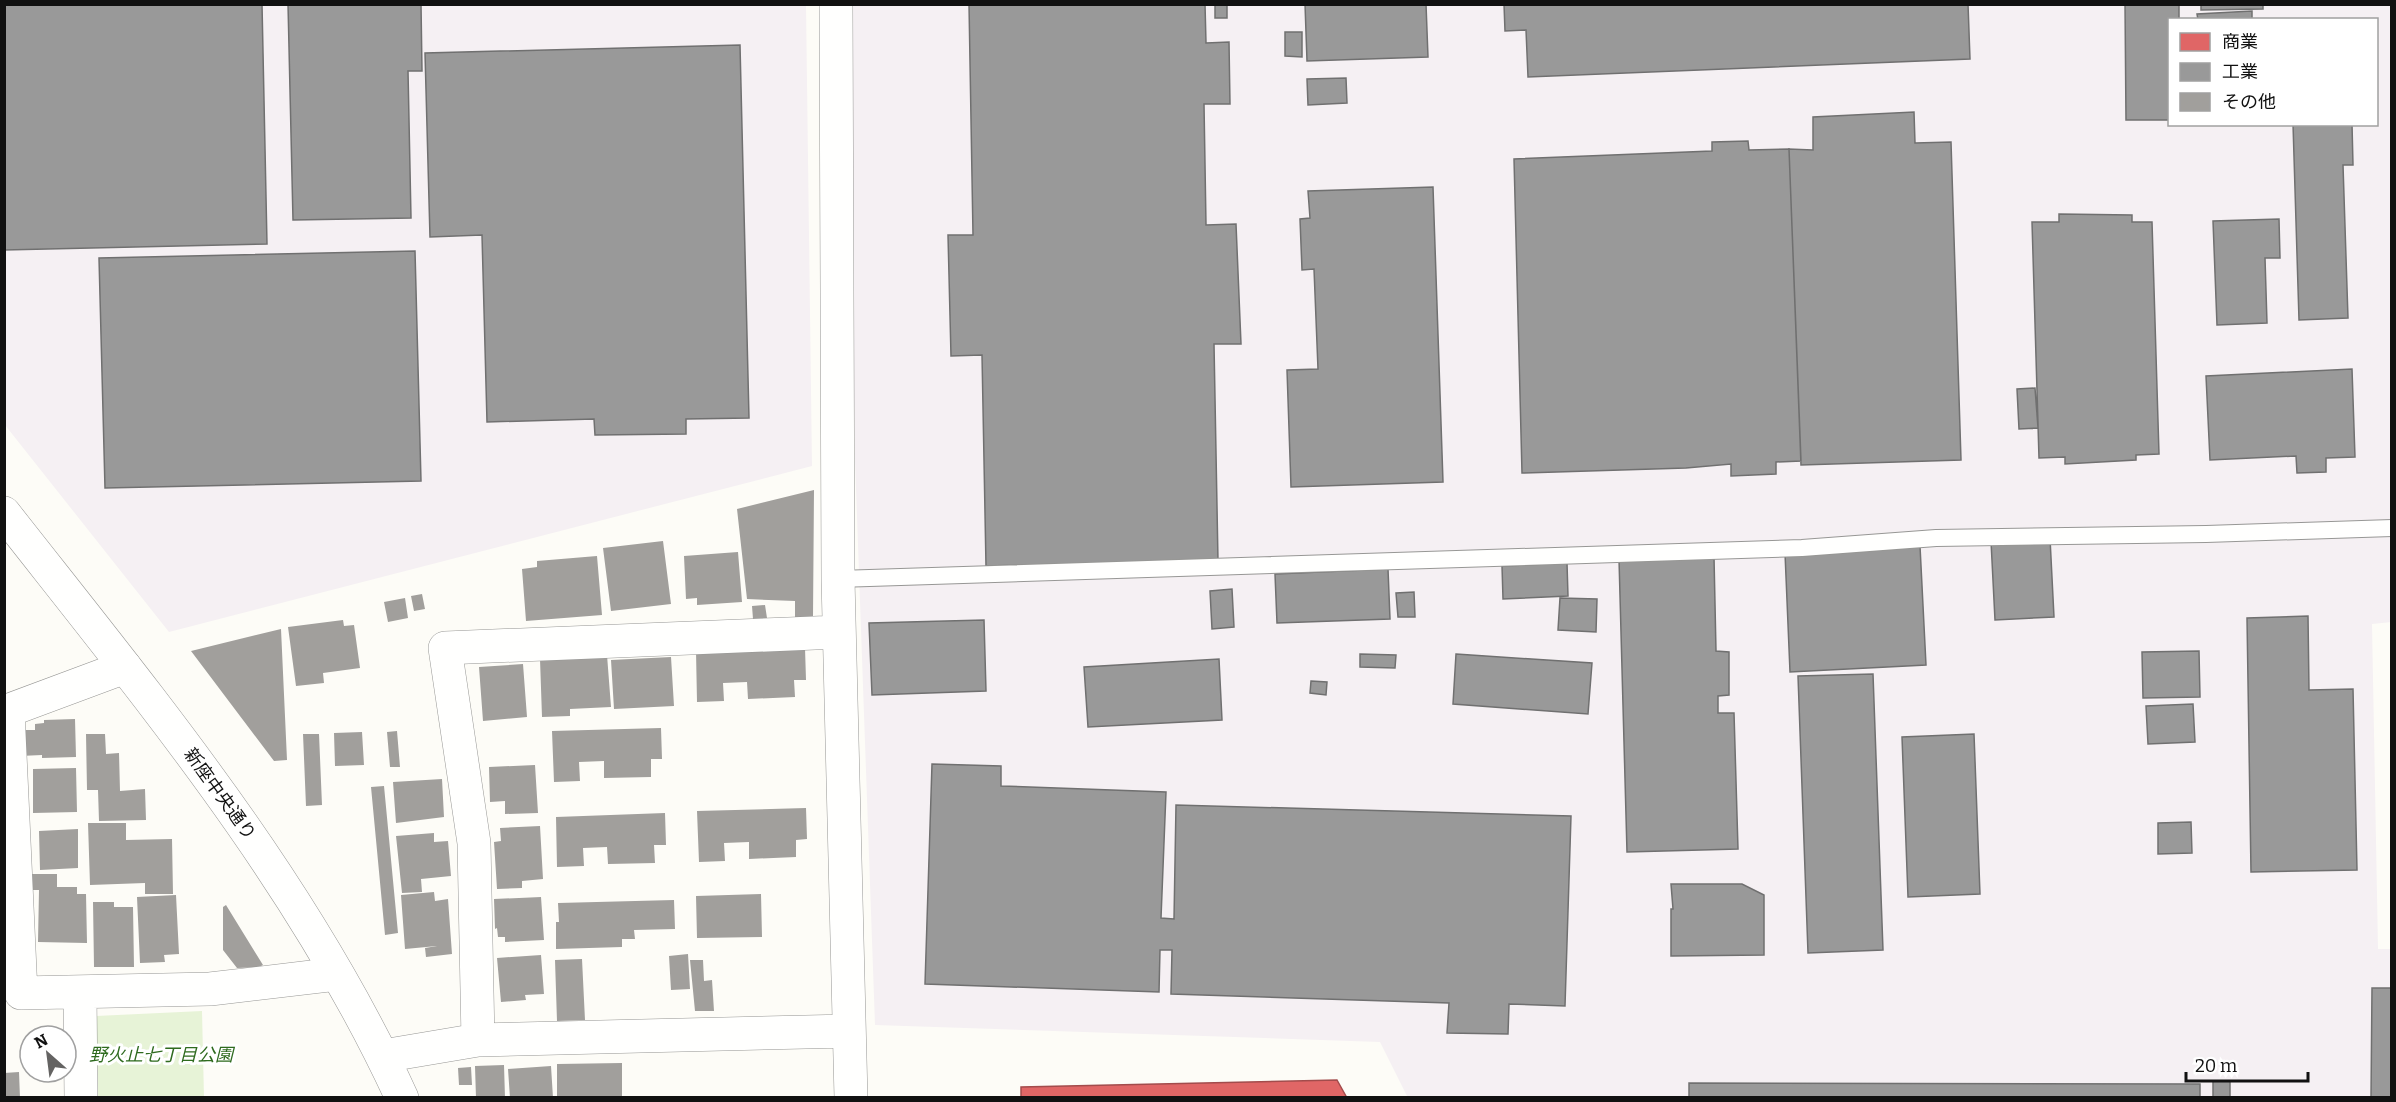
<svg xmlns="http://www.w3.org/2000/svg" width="2396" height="1102" font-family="Bitter,'Noto Sans JP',serif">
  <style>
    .industrial { fill: #f5f0f3; fill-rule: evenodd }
    .green { fill: #e7f3d7 }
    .shops { fill: #e06666; stroke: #a24c4c; stroke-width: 1.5 }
    .industry { fill: #999; stroke: #707070; stroke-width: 1.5 }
    .building { fill: #a19f9c }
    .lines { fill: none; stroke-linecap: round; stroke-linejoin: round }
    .service-casing { stroke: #979795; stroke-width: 18 }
    .minor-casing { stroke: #979795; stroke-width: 34 }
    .tertiary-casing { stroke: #979795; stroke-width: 34 }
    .service { stroke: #fffffe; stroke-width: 16 }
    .minor { stroke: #fffffe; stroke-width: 33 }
    .tertiary { stroke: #fffffe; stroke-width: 33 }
    .labels { text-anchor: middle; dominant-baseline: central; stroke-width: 6; stroke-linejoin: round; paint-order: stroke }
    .street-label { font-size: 18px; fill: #111; stroke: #fff }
    .park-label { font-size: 18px; font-style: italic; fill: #2f6b1f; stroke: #fff }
  </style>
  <rect width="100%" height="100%" fill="#fdfcf7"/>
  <path class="industrial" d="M5,5H806L812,466L169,632L5,425Z
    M848,5H2391L2392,622L2372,624L2378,949H2391V1097L1408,1098L1380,1042L875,1025L855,460ZM2170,20H2376V124H2170Z"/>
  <path class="green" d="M202,1011L204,1097H98L96,1016Z"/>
  <path class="shops" d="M1337,1080L1347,1098H1021V1087Z"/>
  <path class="industry" d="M4,4H262L267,244L4,250Z
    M288,4H421L422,71H408L411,218L293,220Z
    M969,4H1205L1206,43L1229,42L1230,104H1204L1206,225L1236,224L1241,344H1214L1218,561L986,566L982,355L951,356L948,235H973Z
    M1215,4H1227V18H1215Z
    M1305,4H1426L1428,57L1307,61Z
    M1504,4H1968L1970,59L1528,77L1526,30L1505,31Z
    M2125,4H2179V20H2170V120H2126Z
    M2201,4H2263V9L2201,10Z
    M2252,11V20H2198L2197,14Z
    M1285,32H1302V57L1285,56Z
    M740,45L749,418L686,419V434L595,435L594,419L487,422L482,235L430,237L425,53Z
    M1346,78L1347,103L1308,105L1307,79Z
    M1914,112L1915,143L1951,142L1961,460L1801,465L1789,149L1813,150V117Z
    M2293,124H2352L2353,165H2343L2348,318L2299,320Z
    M1748,141L1749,150L1789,149L1801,461L1776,462V474L1731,476V464L1686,468L1522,473L1514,159L1712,151V142Z
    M1433,187L1443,482L1291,487L1287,370L1318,369L1314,269L1302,270L1300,219L1310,218L1308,191Z
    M2059,214L2132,215V222H2152L2159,454L2136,455V460L2065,464V457L2039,458L2032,222H2059Z
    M2279,219L2280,258H2265L2267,323L2217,325L2213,221Z
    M415,251L421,481L105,488L99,258Z
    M2352,369L2355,457L2326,458V472L2297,473L2296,456L2210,460L2206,376Z
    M2035,388L2038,428L2019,429L2017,389Z
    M2050,538L2054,617L1995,620L1991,541Z
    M1920,546L1926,665L1790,672L1785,553Z
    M1714,557L1716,651L1729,652V695L1718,696V713H1734L1738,849L1627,852L1619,559Z
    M1567,563L1568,596L1503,599L1502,566Z
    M1388,569L1390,619L1277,623L1275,574Z
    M1232,589L1234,627L1212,629L1210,591Z
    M1414,592L1415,617H1398L1396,593Z
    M1560,598L1597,599L1596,632L1558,630Z
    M2308,616L2309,690L2353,689L2357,870L2251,872L2247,618Z
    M984,620L986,691L872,695L869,623Z
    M2199,651L2200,697L2143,698L2142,652Z
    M1360,654L1396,655L1395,668L1360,667Z
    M1456,654L1592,663L1588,714L1453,704Z
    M1219,659L1222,720L1088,727L1084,667Z
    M1873,674L1883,950L1808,953L1798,676Z
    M1311,681L1327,682L1326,695L1310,693Z
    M2193,704L2195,742L2148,744L2146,706Z
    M1974,734L1980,894L1908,897L1902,737Z
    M932,764L1001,766V786L1166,792L1161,918L1174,919L1176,805L1571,816L1565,1006L1509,1004L1508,1034L1447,1033L1449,1003L1171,994L1172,950H1160L1159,992L925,984Z
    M2191,822L2192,853L2158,854V823Z
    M1671,884H1742L1764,895V955L1671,956V909H1673Z
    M2372,988H2392V1098H2371Z
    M2213,1081H2230V1098H2213Z
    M1689,1083L2200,1084V1098H1689Z"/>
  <path class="building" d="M814,490L813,617H795V601L747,599L737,509Z
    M663,541L671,604L611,611L603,548Z
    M738,552L742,602L697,605V598L686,599L684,556Z
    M597,556L602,615L526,621L522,569L537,567V561Z
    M422,594L425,609L414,611L411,596Z
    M405,598L408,618L388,622L384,602Z
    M765,605L767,618L753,619L752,606Z
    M343,620L344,626L354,625L360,668L323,673L324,683L296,686L288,627Z
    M281,629L287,760L274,761L191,651Z
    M805,648L806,680H794L795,697L748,699L747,682L723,683L724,701L697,702L696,651Z
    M607,655L611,707L570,709V716L542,717L540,659Z
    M671,657L674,706L614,709L611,660Z
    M523,664L527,717L483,721L479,667Z
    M75,719L76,757L42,758V755L20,756L19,730H35V724L44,723V720Z
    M661,728L662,759H651V777L604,778V761L579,762L580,781L554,782L552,731Z
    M397,731L400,767H390L387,732Z
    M362,732L364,765L335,766L334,733Z
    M86,734H105L106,754L119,753L120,791L145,789L146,820L99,821L98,790H87Z
    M303,734H319L322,805L306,806Z
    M535,765L538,813L505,814V801L490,802L489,767Z
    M76,768L77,812L33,813V769Z
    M442,779L444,817L396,823L393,782Z
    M384,786L398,933L385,935L371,787Z
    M806,808L807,839L796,840V857L749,859V842L724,843L725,861L699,862L697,811Z
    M665,813L666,845H654L655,863L608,864L607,847L583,848L584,866L557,867L556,817Z
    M88,823H126V840L172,839L173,894H145V883L90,885Z
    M540,826L543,879L522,881V888L497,889L494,842L501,841L500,828Z
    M78,829V868L40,870L39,831Z
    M434,833V842L448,841L451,876L421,879L422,892L402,893L396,836Z
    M31,874H57V887H77V894H86L87,943L38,942L39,890H31Z
    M434,892L435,901L448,899L452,954L426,957L425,948L437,946L405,949L401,895Z
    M761,894L762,937L697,938L696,896Z
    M176,895L179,954L164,955L165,962L140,963L137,897Z
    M541,897L544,940L505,942V937H498L497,928L495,929L494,899Z
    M674,900L675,929L634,930L635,939H622V947L556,949V922H559L558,903Z
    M93,902H114V907H133L134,967H94Z
    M226,905L263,965L259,967L237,968L223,950V907Z
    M688,954L690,989L671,990L669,956Z
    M541,955L544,994L525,995L526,1000L501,1002L497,958Z
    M582,959L585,1020L557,1021L555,960Z
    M690,960H703L704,981L712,980L714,1011H695Z
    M622,1063V1098H557V1064Z
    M504,1065L505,1098H476L475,1066Z
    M551,1066L553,1098H510L508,1069Z
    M471,1067L472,1085H459L458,1068Z
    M19,1072L20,1098H4V1073Z"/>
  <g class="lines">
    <defs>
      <path id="service" d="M838,579L1802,548L1936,538L2206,534L2392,528"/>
      <path id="minor" d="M836,4L838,579L851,1098
        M8,711L21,993L210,989L337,974
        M4,712L125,667
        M80,992L81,1098
        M478,1040L474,843L445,648L839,632
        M383,1056L478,1040L849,1031"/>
      <path id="tertiary" d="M4,513C150,699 303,882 402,1098"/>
    </defs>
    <use href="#service" class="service-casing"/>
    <use href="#minor" class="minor-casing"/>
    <use href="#tertiary" class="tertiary-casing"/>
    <use href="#service" class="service"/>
    <use href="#minor" class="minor"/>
    <use href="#tertiary" class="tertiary"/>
  </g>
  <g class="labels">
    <g class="street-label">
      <text transform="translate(220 794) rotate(54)">新座中央通り</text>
    </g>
    <g class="park-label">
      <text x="161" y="1055">野火止七丁目公園</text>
    </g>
  </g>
  <rect width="2396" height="1102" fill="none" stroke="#111111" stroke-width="12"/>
  <rect x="2168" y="18" width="210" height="108" fill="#ffffff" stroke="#a0a0a0" stroke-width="1.5"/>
  <rect x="2180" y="33" width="30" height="18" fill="#e06666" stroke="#a0a0a0" stroke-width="1.5"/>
  <text x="2222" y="48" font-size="18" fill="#111111">商業</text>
  <rect x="2180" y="63" width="30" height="18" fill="#999999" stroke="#a0a0a0" stroke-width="1.5"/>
  <text x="2222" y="78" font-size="18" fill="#111111">工業</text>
  <rect x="2180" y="93" width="30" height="18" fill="#a19f9c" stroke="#a0a0a0" stroke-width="1.5"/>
  <text x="2222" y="108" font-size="18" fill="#111111">その他</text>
  <g transform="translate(48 1054) rotate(332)"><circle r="28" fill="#ffffff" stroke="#a0a0a0" stroke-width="1.5"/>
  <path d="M0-4.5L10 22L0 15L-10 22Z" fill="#646362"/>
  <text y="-9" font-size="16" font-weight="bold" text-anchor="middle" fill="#111111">N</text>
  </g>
  <path d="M2186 1072v9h122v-9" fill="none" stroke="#111111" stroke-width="3"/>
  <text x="2195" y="1072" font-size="18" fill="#111111" stroke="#ffffff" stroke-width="4.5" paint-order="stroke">20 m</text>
</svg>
